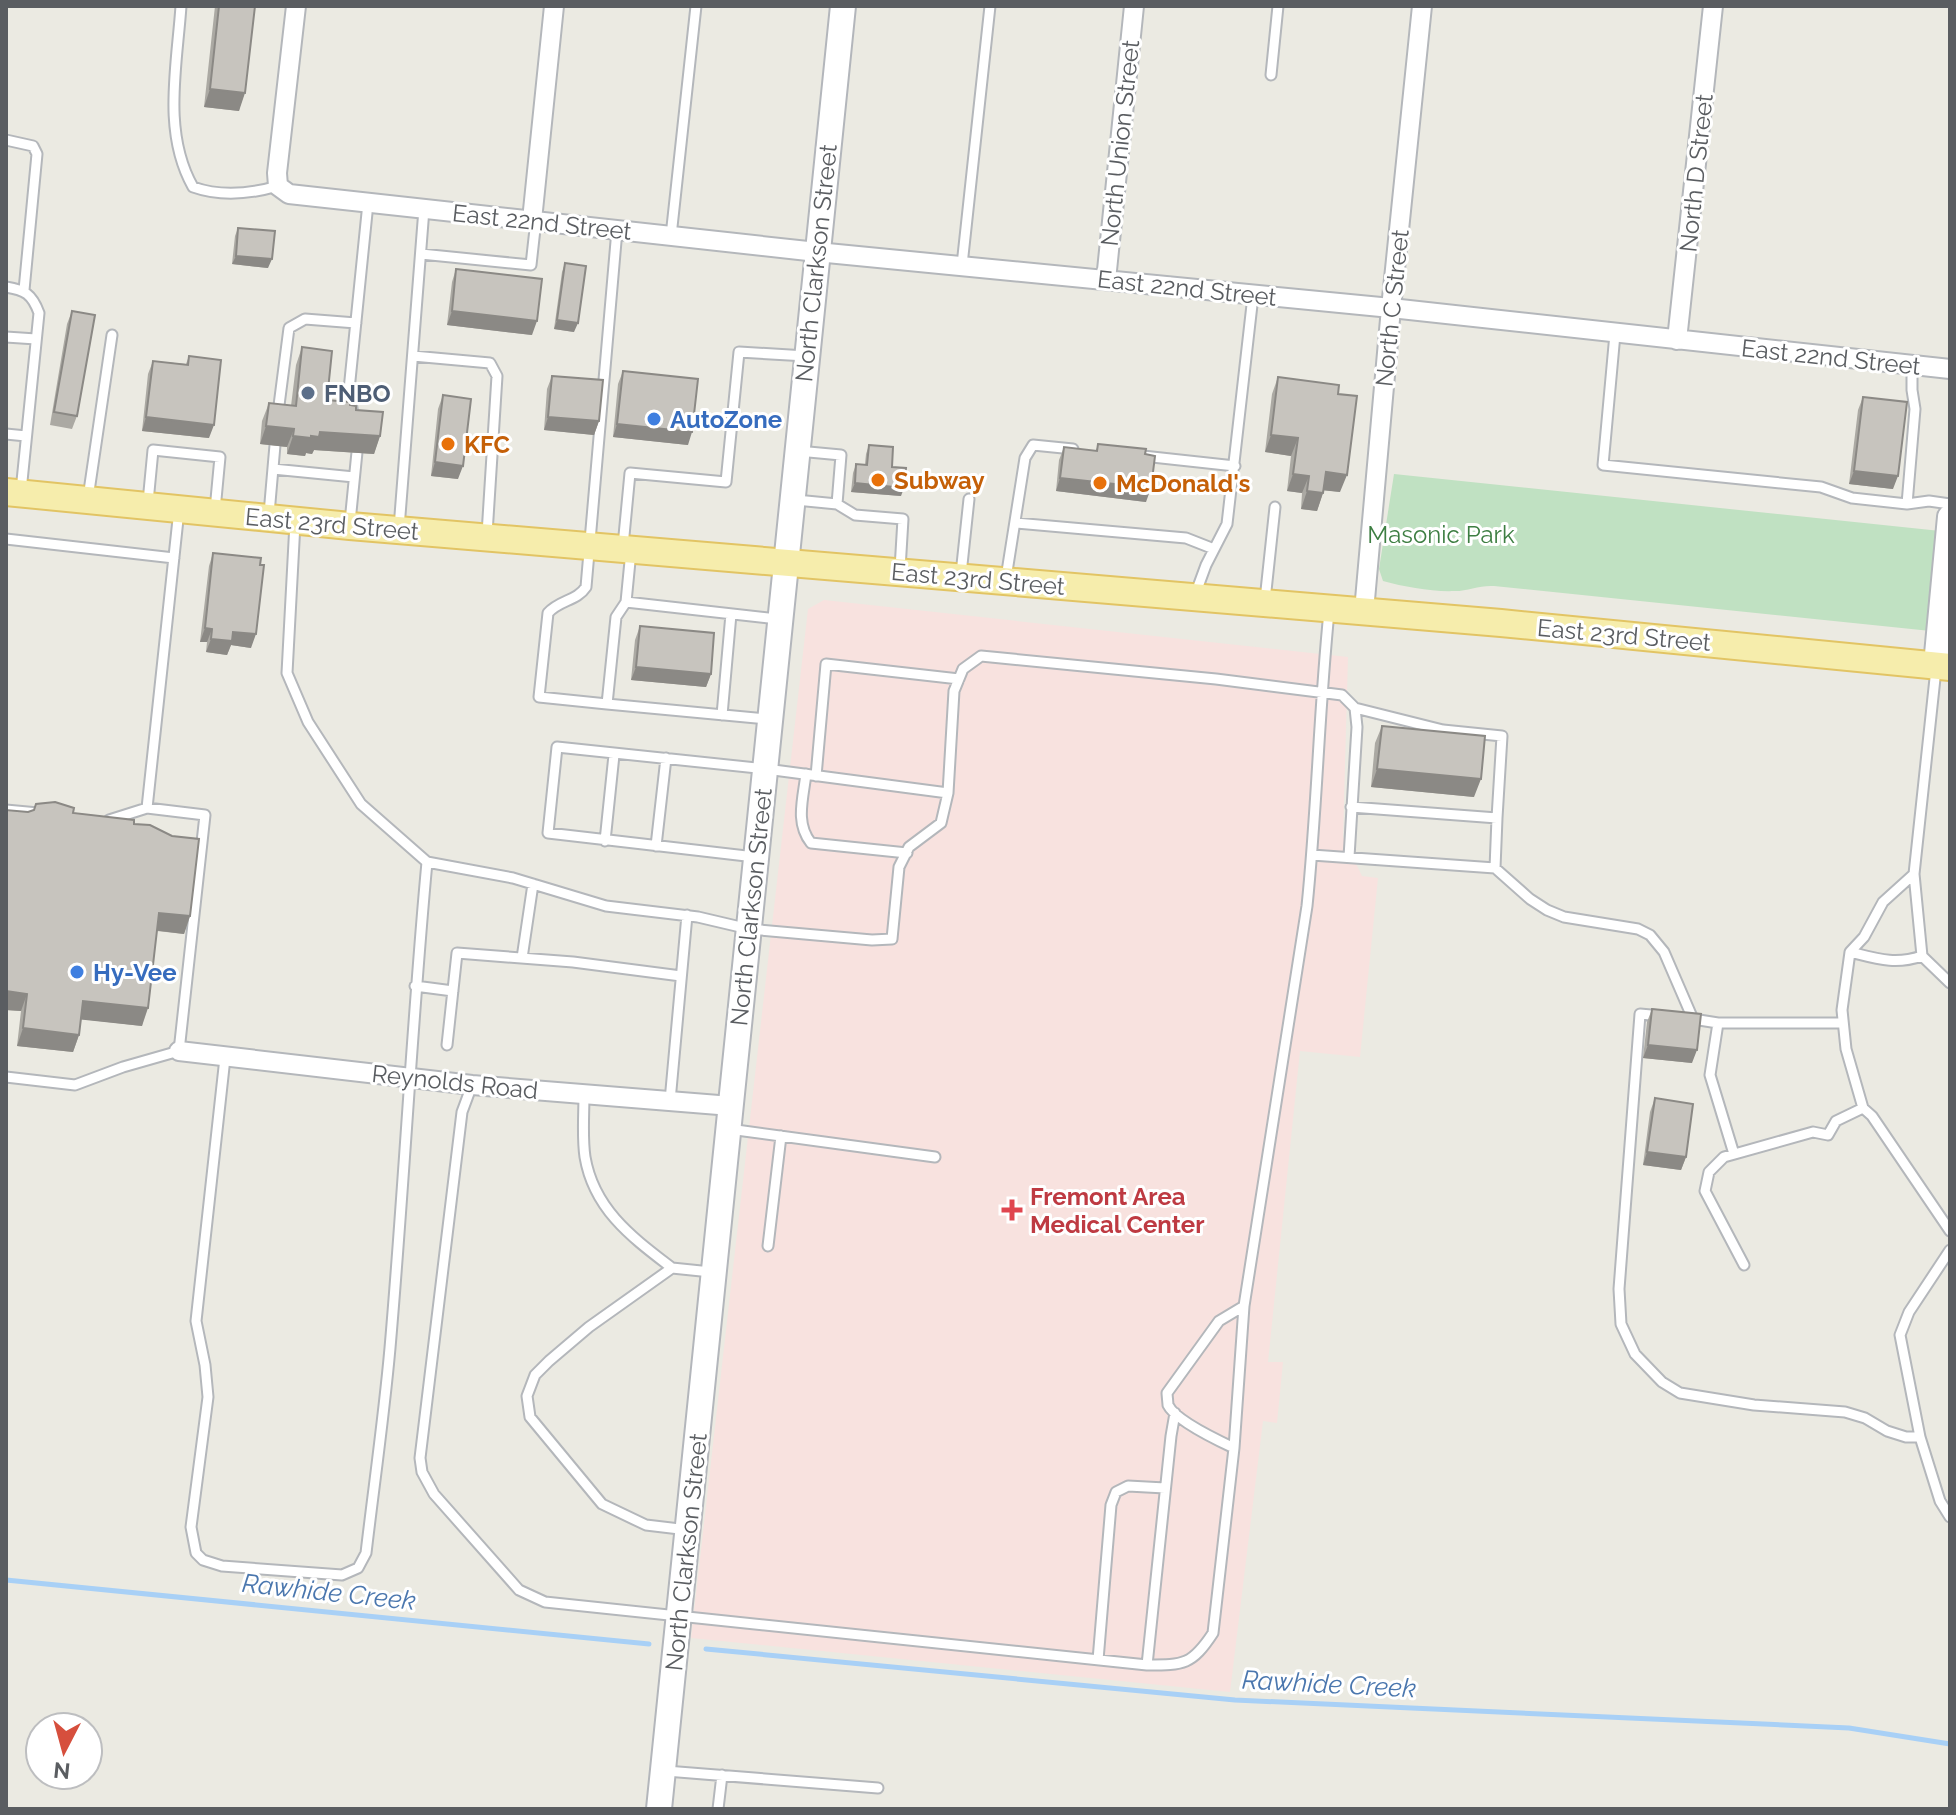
<svg xmlns="http://www.w3.org/2000/svg" width="1956" height="1815" font-family="Raleway,sans-serif">
  <style>
    .medical { fill: #f8e2df }
    .green { fill: #c0e1c2 }
    .lines { fill: none; stroke-linecap: round; stroke-linejoin: round }
    .stream { stroke: #a8d0f6; stroke-width: 5 }
    .lane-casing { stroke: #b4b7bb; stroke-width: 13 }
    .street-casing { stroke: #b4b7bb; stroke-width: 22 }
    .secondary-casing { stroke: #b3b6bb; stroke-width: 28 }
    .primary-casing { stroke: #e2c464; stroke-width: 30 }
    .lane { stroke: #fff; stroke-width: 9 }
    .street { stroke: #fff; stroke-width: 18 }
    .secondary { stroke: #fff; stroke-width: 24 }
    .primary { stroke: #f6edac; stroke-width: 26 }
    .wall { fill: #aba9a3 }
    .shaded-wall { fill: #8b8985 }
    .building { fill: #c7c4be; stroke: #8b8985; stroke-width: 2 }
    .service-dot { fill: #5c6f8a; stroke: #fff; stroke-width: 3 }
    .shop-dot { fill: #3f7fe0; stroke: #fff; stroke-width: 3 }
    .food-dot { fill: #e8710a; stroke: #fff; stroke-width: 3 }
    .health-dot { fill: #e0444e; stroke: #fff; stroke-width: 3 }
    .labels { text-anchor: middle; dominant-baseline: central; stroke-width: 6; stroke-linejoin: round; paint-order: stroke }
    .street-label { font-size: 24px; fill: #5a5d61; stroke: #fff }
    .service-label { font-size: 24px; font-weight: bold; fill: #4e5e75; stroke: #fff; text-anchor: start }
    .shop-label { font-size: 24px; font-weight: bold; fill: #366cbe; stroke: #fff; text-anchor: start }
    .food-label { font-size: 24px; font-weight: bold; fill: #c56008; stroke: #fff; text-anchor: start }
    .park-label { font-size: 24px; fill: #3d7e42; stroke: #fff }
    .health-label { font-size: 24px; font-weight: bold; fill: #be3a42; stroke: #fff; text-anchor: start }
    .water-label { font-size: 26px; font-style: italic; fill: #4b77ae; stroke: #fff }
  </style>
  <rect width="100%" height="100%" fill="#ebeae2"/>
  <path class="medical" d="M824,600L1348,657L1343,837L1362,876L1378,878L1360,1057L1300,1051L1268,1362H1283L1277,1423L1263,1421L1230,1692L691,1638L808,609Z"/>
  <path class="green" d="M1394,474L1950,532V633L1494,586C1480,585 1468,591 1455,591C1432,592 1405,587 1383,581L1379,569Z"/>
  <g class="lines">
    <path class="stream" d="M6,1580L649,1644
      M706,1649L1235,1700L1849,1728L1950,1744"/>
    <defs>
      <path id="lane" d="M181,6C177,66 162,132 193,187C221,197 250,194 278,186
        M1271,75L1278,6
        M6,140L33,146L37,154L24,290
        M671,236L696,6
        M421,254L531,265L536,220
        M962,265L990,6
        M6,287C25,290 32,294 39,313L21,491
        M1615,334L1603,465L1821,487L1852,498L1907,504L1915,409L1912,390V366
        M6,337L36,339
        M413,356L490,363L497,376L487,534
        M278,413L289,328L305,319L356,323
        M353,414L349,390L368,203
        M6,434L26,436
        M798,451L841,455L837,504
        M1143,456L1235,466
        M273,469L354,477
        M88,498L112,335
        M796,500L837,504L855,515L903,519L900,569
        M148,502L153,450L220,457L215,510
        M1907,504L1929,501L1950,504
        M269,514L275,445
        M350,522L357,452
        M295,523L287,673L308,722L361,804L427,862
        M1015,523L1186,538L1214,549
        M399,528L424,209
        M6,539L174,558
        M623,546L630,473L726,482L739,352L806,356
        M631,551L626,602L616,617L607,704L767,719
        M961,574L969,499
        M1006,578L1025,458L1033,445L1073,449
        M1195,595L1206,565L1227,524L1253,296
        M1265,600L1275,507
        M626,602L777,619
        M1936,669L1914,874L1883,902L1864,937L1850,952L1842,1010L1846,1049L1863,1108L1872,1116L1950,1231
        M607,704L539,697L548,613C559,600 577,601 586,587L617,230
        M1355,708L1443,730L1502,736L1497,818
        M722,715L731,614
        M806,774C803,799 795,823 811,843L907,853
        M816,776L826,664L959,679
        M1351,807L1497,818L1495,868
        M6,810L38,813
        M109,820L147,808
        M605,841L614,755
        M656,846L666,758
        M1312,855L1495,868L1530,899L1547,910L1564,917L1638,929L1650,935L1664,952L1693,1019L1688,1018
        M755,857L548,833L557,747L766,769L948,793
        M1914,874L1922,956L1950,983
        M1850,952C1878,959 1895,965 1922,956
        M522,958L533,884
        M415,986L453,991
        M1662,1016L1640,1014L1619,1289L1621,1324L1635,1354L1662,1382L1680,1393L1754,1405L1845,1412L1865,1418L1887,1431L1906,1437H1920
        M1693,1019L1718,1023
        M447,1045L457,953L573,962L681,976
        M225,1058L196,1321L205,1365L208,1397L191,1527L196,1553L203,1560L222,1566L342,1575L358,1568L366,1553C374,1485 384,1416 390,1348C404,1186 412,1023 427,862L513,878L606,906L698,917L749,929L872,940L892,939L899,867L909,847L941,823L948,793L954,691L963,669L981,656L1216,679L1342,695L1355,708L1357,727L1349,857
        M6,1077L75,1085L123,1067L179,1051L205,815L147,808L179,510
        M472,1085L462,1112L420,1458L422,1472L434,1494L519,1590L545,1602L1147,1665C1184,1665 1192,1665 1213,1633L1234,1448L1244,1306L1307,906C1317,809 1319,710 1329,612
        M584,1094C584,1115 582,1137 585,1157C594,1210 633,1238 672,1268
        M670,1101L687,915
        M729,1129L935,1157
        M1734,1154L1710,1075L1718,1023H1843
        M768,1246L781,1136
        M1950,1250L1909,1312L1900,1335L1920,1437L1940,1501L1950,1517
        M1744,1265L1705,1191L1709,1172L1724,1157L1813,1132L1828,1135L1836,1121L1863,1108
        M1234,1448C1219,1441 1175,1420 1168,1405C1168,1404 1167,1394 1167,1393L1219,1321L1244,1306
        M688,1530L646,1525L602,1504L530,1417L527,1396L535,1375L549,1361L589,1327L672,1268L711,1272
        M1098,1660L1111,1505L1116,1492L1128,1486L1165,1488
        M1147,1665L1171,1436L1175,1413
        M666,1771L878,1788
        M718,1809L722,1775"/>
      <path id="street" d="M296,6L277,173L278,186L289,194L817,252L1391,308L1950,369
        M532,220L554,6
        M1106,280L1134,6
        M1677,340L1713,6
        M1364,611L1391,308L1422,6
        M179,1051L472,1085L731,1106"/>
      <path id="secondary" d="M1936,665L1950,517
        M659,1809L843,6"/>
      <path id="primary" d="M6,492L350,526L1501,623L1950,667"/>
    </defs>
    <use href="#lane" class="lane-casing"/>
    <use href="#street" class="street-casing"/>
    <use href="#secondary" class="secondary-casing"/>
    <use href="#primary" class="primary-casing"/>
    <use href="#lane" class="lane"/>
    <use href="#street" class="street"/>
    <use href="#secondary" class="secondary"/>
    <use href="#primary" class="primary"/>
  </g>
  <path class="wall" d="M215,6H255L239,111L204,107Z
    M238,228L268,268L232,264L235,236Z
    M565,263L574,332L554,329L562,272Z
    M456,269L532,335L447,325L452,282Z
    M72,311L77,416L72,429L50,425L67,324Z
    M302,347L327,400L350,405L356,410L380,436L374,454L314,450L312,454L306,453L305,456L287,454V447L260,444L262,421L269,403L291,406L296,365Z
    M189,356L209,438L142,431L148,374L153,361L186,364Z
    M623,371L688,445L613,437L618,384Z
    M552,376L599,421L594,435L544,430L547,389Z
    M1278,377L1338,394L1340,492L1324,490L1317,511L1301,509L1302,493L1287,491L1291,456L1265,452L1272,394Z
    M443,395L458,479L431,476L438,409Z
    M1863,397L1893,489L1849,484L1858,410Z
    M1098,444L1145,454L1146,502L1056,491L1059,460L1064,447L1096,451Z
    M869,445L892,467L901,496L851,492L853,473L856,464H865L866,454Z
    M213,553L251,648L231,645L227,655L206,652L207,642H200L209,566Z
    M640,626L711,674L706,687L631,680L635,640Z
    M1382,726L1474,797L1371,787L1375,743Z
    M36,804L73,813L134,824L163,831L190,916L184,934L157,931L142,1026L81,1019L79,1035L73,1052L17,1046L21,1011L6,1010V810L28,812L33,811Z
    M1652,1009L1692,1063L1643,1058L1647,1022Z
    M1655,1098L1686,1157L1681,1170L1643,1165L1650,1112Z"/>
  <path class="shaded-wall" d="M210,89L245,93L239,111L204,107Z
    M236,256L272,259L268,268L232,264Z
    M452,311L537,321L532,335L447,325Z
    M557,320L578,323L574,332L554,329Z
    M146,417L214,425L209,438L142,431Z
    M548,417L599,421L594,435L544,430Z
    M617,424L692,432L688,445L613,437Z
    M266,426L294,429L287,447L260,444Z
    M320,432L380,436L374,454L314,450L312,454L306,453L305,456L287,454L293,436H311Z
    M1271,435L1298,438L1291,456L1265,452Z
    M435,462L463,466L458,479L431,476Z
    M1854,471L1898,476L1893,489L1849,484Z
    M1326,472L1347,475L1340,492L1320,490Z
    M1293,474L1309,476L1302,493L1287,491Z
    M1060,478L1151,488L1146,502L1056,491Z
    M855,483L904,488L901,496L851,492Z
    M1307,491L1323,493L1317,511L1301,509Z
    M205,628L212,629L207,642H200Z
    M233,632L256,634L251,648L231,645L227,655L206,652L211,639Z
    M636,667L711,674L706,687L631,680Z
    M1377,769L1481,779L1474,797L1371,787Z
    M159,913L190,916L184,934L152,930Z
    M6,991L27,994L21,1011L6,1010Z
    M83,1001L148,1008L142,1026L76,1019Z
    M23,1028L79,1035L73,1052L17,1046Z
    M1648,1045L1697,1050L1692,1063L1643,1058Z
    M1647,1152L1686,1157L1681,1170L1643,1165Z"/>
  <path class="building" d="M219,6H255L245,93L210,89Z
    M238,228L275,231L272,259L236,256Z
    M565,263L586,266L578,323L557,320Z
    M456,269L542,279L537,321L452,311Z
    M72,311L95,315L77,416L54,412Z
    M302,347L332,351L327,400L350,402V405L356,406V410L383,412L380,436L320,432L319,437L311,436V438L293,436L294,429L266,426L269,403L296,406Z
    M189,356L221,360L214,425L146,417L153,361L188,365Z
    M623,371L698,379L692,432L617,424Z
    M552,376L603,380L599,421L548,417Z
    M1278,377L1339,385L1338,394L1357,396L1347,475L1326,472L1323,493L1307,491L1309,476L1293,474L1298,438L1271,435Z
    M443,395L471,399L463,466L435,462Z
    M1863,397L1907,402L1898,476L1854,471Z
    M1098,444L1146,449L1145,454L1155,456L1151,488L1060,478L1064,447L1097,451Z
    M869,445L893,447L892,467L906,468L904,488L855,483L856,464L867,465Z
    M213,553L261,558L260,565H264L256,634L233,632L232,641L211,639L212,629L205,628Z
    M640,626L714,633L711,674L636,667Z
    M1382,726L1485,736L1481,779L1377,769Z
    M55,802L74,808L73,813L134,820V824L150,825L172,836L199,839L190,916L159,913L148,1008L83,1001L79,1035L23,1028L27,994L6,991V810L28,812L34,810L36,804Z
    M1652,1009L1701,1014L1697,1050L1648,1045Z
    M1655,1098L1693,1104L1686,1157L1647,1152Z"/>
  <circle class="service-dot" cx="308" cy="393" r="8"/>
  <g class="shop-dot">
    <circle cx="654" cy="419" r="8"/>
    <circle cx="77" cy="972" r="8"/>
  </g>
  <g class="food-dot">
    <circle cx="448" cy="444" r="8"/>
    <circle cx="878" cy="480" r="8"/>
    <circle cx="1100" cy="483" r="8"/>
  </g>
  <path class="health-dot" d="M1008 1198h8v8h8v8h-8v8h-8v-8h-8v-8h8z"/>
  <g class="labels">
    <g class="street-label">
      <text transform="translate(1120 143) rotate(-84)">North Union Street</text>
      <text transform="translate(1696 173) rotate(-84)">North D Street</text>
      <text transform="translate(542 222) rotate(6)">East 22nd Street</text>
      <text transform="translate(816 263) rotate(-84)">North Clarkson Street</text>
      <text transform="translate(1187 288) rotate(6)">East 22nd Street</text>
      <text transform="translate(1392 308) rotate(-84)">North C Street</text>
      <text transform="translate(1831 357) rotate(6)">East 22nd Street</text>
      <text transform="translate(332 524) rotate(5)">East 23rd Street</text>
      <text transform="translate(978 579) rotate(5)">East 23rd Street</text>
      <text transform="translate(1624 635) rotate(5)">East 23rd Street</text>
      <text transform="translate(751 907) rotate(-84)">North Clarkson Street</text>
      <text transform="translate(455 1082) rotate(6)">Reynolds Road</text>
      <text transform="translate(686 1552) rotate(-84)">North Clarkson Street</text>
    </g>
    <g class="service-label">
      <text x="324" y="393">FNBO</text>
    </g>
    <g class="shop-label">
      <text x="670" y="419">AutoZone</text>
      <text x="93" y="972">Hy-Vee</text>
    </g>
    <g class="food-label">
      <text x="464" y="444">KFC</text>
      <text x="894" y="480">Subway</text>
      <text x="1116" y="483">McDonald's</text>
    </g>
    <g class="park-label">
      <text x="1441" y="534">Masonic Park</text>
    </g>
    <g class="health-label">
      <text x="1030" y="1196">Fremont Area<tspan x="1030" dy="28">Medical Center</tspan></text>
    </g>
    <g class="water-label">
      <text transform="translate(329 1592) rotate(6)">Rawhide Creek</text>
      <text transform="translate(1329 1684) rotate(3)">Rawhide Creek</text>
    </g>
  </g>
  <rect width="1956" height="1815" fill="none" stroke="#5a5d61" stroke-width="16"/>
  <g transform="translate(64 1751) rotate(186)"><circle r="38" fill="#ffffff" stroke="#bdbec0" stroke-width="2"/>
  <path d="M0-6L14 30L0 20L-14 30Z" fill="#d64f3d"/>
  <text y="-12" font-size="22" font-weight="bold" text-anchor="middle" fill="#5a5d61">N</text>
  </g>
</svg>
